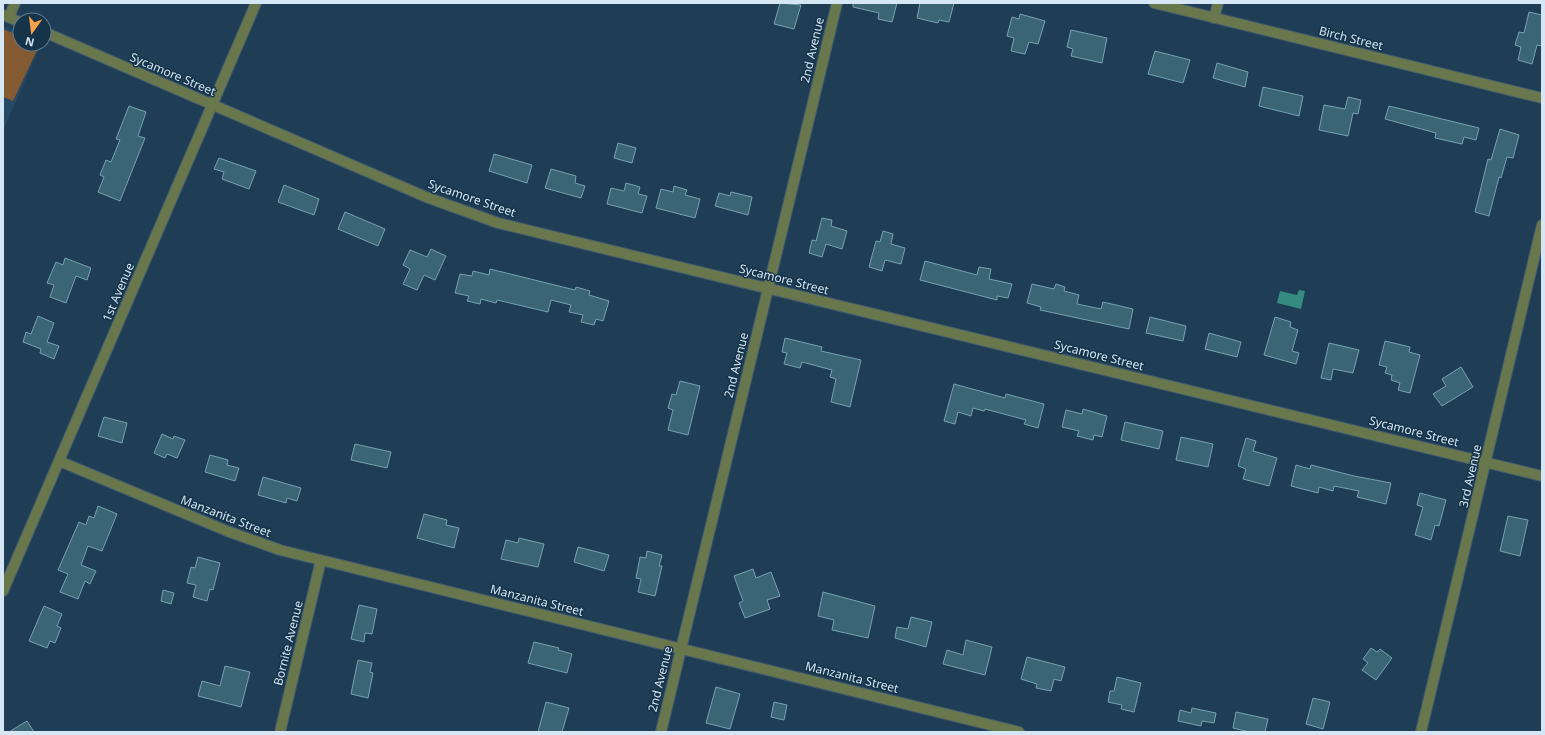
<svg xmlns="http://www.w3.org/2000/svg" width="1545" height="735" font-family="'Noto Sans',sans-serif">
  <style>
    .built { fill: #264a65 }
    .green { fill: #845a32 }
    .water { fill: #358b80 }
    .building { fill: #3b6574; stroke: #76a2b2 }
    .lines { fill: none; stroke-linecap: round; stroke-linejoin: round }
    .minor-casing { stroke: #405b71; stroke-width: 12 }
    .minor { stroke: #69774c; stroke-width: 10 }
    .labels { text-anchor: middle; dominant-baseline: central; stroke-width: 3; stroke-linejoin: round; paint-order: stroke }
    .street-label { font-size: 12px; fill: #d5e6f4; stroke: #153349 }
  </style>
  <rect width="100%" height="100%" fill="#1f3d54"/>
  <path class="built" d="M3,26L20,33V44H41L3,131Z"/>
  <path class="green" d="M3,29L20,36V44H40L13,101L3,97Z"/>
  <path class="water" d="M1299,290L1305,291L1301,309L1277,303L1280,291L1297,295Z"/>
  <path class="building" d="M780,3L801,5L794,29L774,24Z
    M853,3H897L892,22L878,19L879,13L853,7Z
    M920,3H954L949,22L939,20L938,23L917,18Z
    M1529,12L1542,15V46L1537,45L1532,64L1518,60L1521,47L1515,45L1519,32L1524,33Z
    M1020,14L1045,21L1038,44L1029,42L1025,54L1011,51L1014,38L1007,36L1012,17L1019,19Z
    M1071,30L1107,38L1102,63L1071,56L1073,49L1067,47Z
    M1155,51L1190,60L1183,83L1148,74Z
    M1217,63L1248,72L1245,87L1213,78Z
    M1263,87L1303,96L1299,116L1259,106Z
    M1348,97L1361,100L1358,114L1353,113L1348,136L1319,130L1324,105L1345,109Z
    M129,106L146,112L138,136L145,138L120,201L98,192L104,177L100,175L106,160L111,162L120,140L116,139Z
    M1389,106L1479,128L1476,140L1464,137L1462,144L1435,138L1436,133L1385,119Z
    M1500,129L1519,135L1513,158L1507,157L1501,178L1499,177L1489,216L1475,212L1488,159L1491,160Z
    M618,143L636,148L632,163L614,158Z
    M494,154L532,165L527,183L489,171Z
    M219,158L256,171L249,189L222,179L224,172L214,169Z
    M551,169L576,176L575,183L585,186L581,198L545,188Z
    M626,183L640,187L638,194L647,196L642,213L607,204L611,188L624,191Z
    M284,185L319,199L314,215L278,202Z
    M674,186L687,190L685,195L700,199L695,218L656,208L661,189L673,192Z
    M731,192L752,197L748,215L715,206L719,193L730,196Z
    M345,212L385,229L378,246L338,229Z
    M822,218L832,220L831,226L847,231L842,249L826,244L822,257L809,253L812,240L816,241Z
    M883,231L893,234L891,244L905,248L901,264L885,260L882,271L869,267L876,241L880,242Z
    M431,249L446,256L435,280L424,275L417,290L403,284L410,269L403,265L410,250L427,257Z
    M65,258L91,268L87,280L76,276L66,303L50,297L54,285L47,283L56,262L63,265Z
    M925,261L977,275L979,267L991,269L989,279L1012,284L1008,298L997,296V300L920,280Z
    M490,269L575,290L576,287L590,291L589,295L609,301L603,321L596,319L594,325L581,322L583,315L569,312L571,305L551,300L548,312L497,300L496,303L481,299L480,304L467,301L469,296L455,293L460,274L472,276L473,271L489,275Z
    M1032,284L1054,289L1056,284L1065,287L1064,291L1079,295L1077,304L1101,309L1103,302L1133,309L1129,329L1040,310L1041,307L1027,303Z
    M38,316L54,323L47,342L59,346L54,359L40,353L41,349L23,342L26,332L31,334Z
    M1150,317L1186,326L1183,341L1146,333Z
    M1275,317L1291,322L1290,327L1298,330L1292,351L1299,353L1296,364L1264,355Z
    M1209,333L1241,342L1237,357L1205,349Z
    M785,338L822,347L821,351L861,360L850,407L831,402L836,379L830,377L832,370L802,362L800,368L784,364L787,353L782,352Z
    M1385,341L1410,347L1409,352L1420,355L1410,393L1398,390L1400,383L1391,380L1392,375L1385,373L1387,367L1379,365Z
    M1329,343L1359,350L1353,373L1333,369L1331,380L1321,378Z
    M1461,367L1473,387L1442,406L1433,394L1446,386L1442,379Z
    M680,381L700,386L688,435L668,430L673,410L668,408L672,394L676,395Z
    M954,384L1005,398L1006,394L1044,404L1038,428L1024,424L1026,420L985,409L984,411L973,408L971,416L958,412L955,424L944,421Z
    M1083,409L1107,416L1102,437L1094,435L1093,440L1077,436L1079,431L1062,427L1066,410L1082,414Z
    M104,417L127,423L122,443L98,436Z
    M1125,422L1163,431L1159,449L1121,440Z
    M162,434L173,439L174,436L185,440L177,458L167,454L165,458L154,453Z
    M1181,437L1213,444L1208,467L1176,460Z
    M1246,438L1256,441L1253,451L1277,458L1269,486L1243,479L1246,469L1238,466Z
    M355,444L391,452L387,468L351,460Z
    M210,455L228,460L227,465L239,468L235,481L205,472Z
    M1296,465L1310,469L1311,465L1354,476L1391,483L1386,504L1357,497L1359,491L1334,486L1333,491L1319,487L1318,493L1291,486Z
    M263,477L301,488L297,501L287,498L286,503L258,495Z
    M1420,493L1446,500L1439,526L1435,525L1431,540L1415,535L1423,507L1417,505Z
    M98,506L117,514L102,551L88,546L81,565L96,571L90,584L85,581L78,599L60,592L68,574L58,570L79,522L86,525L89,516L94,518Z
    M424,514L447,520L446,525L459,528L454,548L417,538Z
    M1508,516L1528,520L1520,556L1500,551Z
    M519,538L544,544L538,567L501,559L506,540L518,543Z
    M578,547L609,555L604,571L574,562Z
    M647,551L662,555L659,566H662L655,596L638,592L641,579L636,578L640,557L646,558Z
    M198,557L220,563L213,590L210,589L207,601L193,597L196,585L187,583L191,567L195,568Z
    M753,569L756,578L771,572L780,596L767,600L770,609L745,618L739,603L743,601L734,576Z
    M163,590L174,593L171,604L161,601Z
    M823,592L875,606L868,638L832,630L834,620L818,616Z
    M359,605L377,609L372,634L365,633L364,642L351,639Z
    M44,606L62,614L57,626L61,628L55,643L50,641L47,648L29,641Z
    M911,617L932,622L926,647L895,638L897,627L908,629Z
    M966,640L992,647L985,675L943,664L947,650L963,655Z
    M534,642L559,648L558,650L572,654L567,673L528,663Z
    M1371,648L1377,652L1380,649L1392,658L1376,680L1362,670L1368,663L1363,659Z
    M1027,657L1065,667L1061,681L1054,679L1051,691L1036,688L1037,684L1021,679Z
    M358,660L372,663L370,672L373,673L368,698L351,694Z
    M225,666L250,672L241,707L198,696L202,681L220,686Z
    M1117,677L1141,683L1134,712L1121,709L1122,705L1108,702L1110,691H1114Z
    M716,687L740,694L730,729L706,723Z
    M1313,698L1330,702L1323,729L1306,724Z
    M546,702L569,708L562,732H538Z
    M774,702L787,705L784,720L771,717Z
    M1192,708L1216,713L1214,723L1202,721L1201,726L1178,721L1180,710L1191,713Z
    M1236,712L1268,719L1265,732H1249L1233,728Z
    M27,721L34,732H9Z"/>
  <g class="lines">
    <defs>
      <path id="minor" d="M1154,3L1542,98
        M3,15L20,22
        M9,17L15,3
        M1214,18L1218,3
        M44,32L426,197L498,223L1542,476
        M59,461L227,531L280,550L1019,732
        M3,591L256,3
        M280,732L321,560
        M661,732L837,3
        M1421,732L1542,225"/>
    </defs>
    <use href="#minor" class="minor-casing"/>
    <use href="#minor" class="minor"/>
  </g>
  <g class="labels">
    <g class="street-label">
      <text transform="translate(1351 38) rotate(14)">Birch Street</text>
      <text transform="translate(812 50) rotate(-77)">2nd Avenue</text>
      <text transform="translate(173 74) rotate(23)">Sycamore Street</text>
      <text transform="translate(472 198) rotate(19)">Sycamore Street</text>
      <text transform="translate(784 279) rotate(14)">Sycamore Street</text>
      <text transform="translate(118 292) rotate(-67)">1st Avenue</text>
      <text transform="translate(1099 355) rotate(14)">Sycamore Street</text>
      <text transform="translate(736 365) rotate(-76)">2nd Avenue</text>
      <text transform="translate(1414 431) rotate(14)">Sycamore Street</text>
      <text transform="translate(1470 476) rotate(-77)">3rd Avenue</text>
      <text transform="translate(226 516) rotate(21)">Manzanita Street</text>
      <text transform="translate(537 600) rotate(14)">Manzanita Street</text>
      <text transform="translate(288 643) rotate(-76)">Bornite Avenue</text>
      <text transform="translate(852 677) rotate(14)">Manzanita Street</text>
      <text transform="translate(660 679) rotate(-76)">2nd Avenue</text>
    </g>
  </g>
  <rect width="1545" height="735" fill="none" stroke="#d5e6f4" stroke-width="8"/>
  <g transform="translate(32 32) rotate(194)"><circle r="19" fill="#153349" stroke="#627b8d"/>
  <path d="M0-3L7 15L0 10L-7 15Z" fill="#f7a14a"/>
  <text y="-6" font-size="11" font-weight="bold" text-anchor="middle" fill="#d5e6f4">N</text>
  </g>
</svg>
